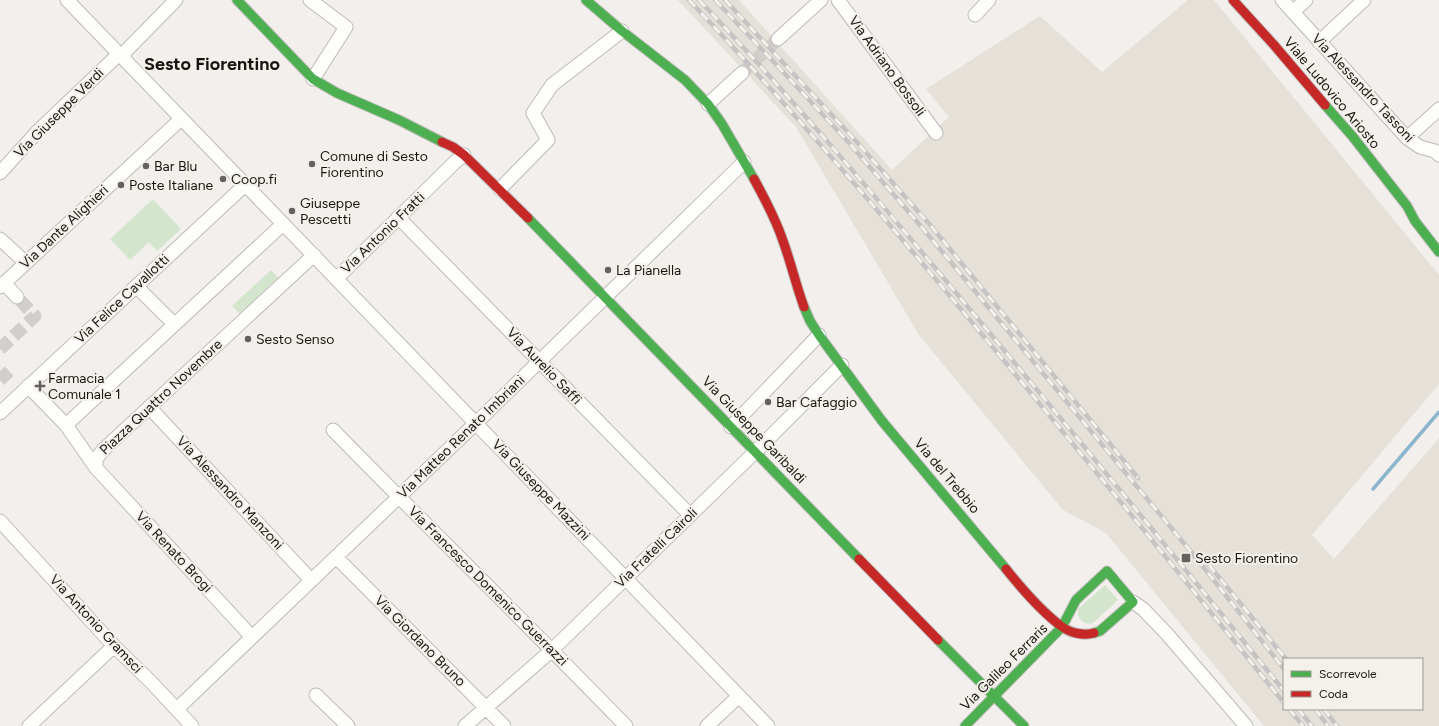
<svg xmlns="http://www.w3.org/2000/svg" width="1439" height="726" font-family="Figtree,sans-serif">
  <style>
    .built { fill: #e5e0d8; fill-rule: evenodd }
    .green { fill: #d4e5cd }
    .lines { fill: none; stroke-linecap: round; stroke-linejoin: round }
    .stream { stroke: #8cb6ce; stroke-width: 3.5 }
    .street-tunnel { stroke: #d1cecb; stroke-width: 13; stroke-dasharray: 13 6; stroke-linecap: butt }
    .street-casing { stroke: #bdbbb8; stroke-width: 15 }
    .fast-casing { stroke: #bdbbb8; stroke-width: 11 }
    .jam-casing { stroke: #bdbbb8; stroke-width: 11 }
    .street { stroke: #fdfdfc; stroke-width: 13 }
    .fast { stroke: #4caf50; stroke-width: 9 }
    .jam { stroke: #c62828; stroke-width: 9 }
    .rail-casing { stroke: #c5c4c4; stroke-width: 4.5 }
    .rail { stroke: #f4f0ea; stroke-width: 3; stroke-dasharray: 9; stroke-linecap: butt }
    .poi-dot { fill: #64615f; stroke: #f4f0ea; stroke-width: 1.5 }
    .labels { text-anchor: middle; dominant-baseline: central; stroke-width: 4; stroke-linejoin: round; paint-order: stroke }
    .street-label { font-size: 14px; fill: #171513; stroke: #f4f0ea }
    .poi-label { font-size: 14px; fill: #171513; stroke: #f4f0ea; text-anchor: start }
    .district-label { font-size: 18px; font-weight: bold; fill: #171513; stroke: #f4f0ea }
  </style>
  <rect width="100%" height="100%" fill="#f2efec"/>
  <path class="built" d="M678,0H739L892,170L949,117L926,89L1040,16L1102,72L1188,0H1214L1439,275V384L1312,535L1334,559L1439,438V726H1264L1106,533L1063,510L919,335L796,127ZM1284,659H1422V709H1284Z"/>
  <path class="green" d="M153,199L181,229L157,251L149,242L130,260L110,239Z
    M271,270L281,281L242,316L232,306Z
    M1105,585L1118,600L1093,623C1087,625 1081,622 1078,616V609Z"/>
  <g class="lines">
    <path class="stream" d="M1373,489L1439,412"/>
    <path class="street-tunnel" d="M742,73L778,39
      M0,349L35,316L17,297
      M0,371L13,385"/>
    <defs>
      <path id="street" d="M67,0L768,726
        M310,0L346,27L313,79
        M838,0L936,133
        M1282,0L1407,138L1420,147L1435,151L1439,155
        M1293,12L1306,0
        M975,15L989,0
        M778,39L821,0
        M1319,42L1364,0
        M121,56L176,0
        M708,104L742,73
        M1407,138L1439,109
        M0,173L37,132L119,54
        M500,189L548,140L533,113L552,85L622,31
        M398,217L690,515
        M0,239L26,263
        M336,279L455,162L464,155
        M4,283L17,297
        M136,286L174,324
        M0,287L181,119
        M28,386L66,425
        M149,407L311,580
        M0,413L245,185
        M731,427L819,335
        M333,430C430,529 529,626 626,726
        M96,468V459L103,450L314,255
        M0,521L114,646L152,683L192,726
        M336,557L504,726
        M1133,602L1143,609L1167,634L1246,726
        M252,637L96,468L66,425L283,224
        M316,695L348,726
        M178,711L179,707L476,423L744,162
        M29,726L114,646
        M465,726L552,650L756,451L842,365
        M707,726L739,696"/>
      <path id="fast" d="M237,0L313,79L337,93L399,120L442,142
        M586,0L622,31L685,80L708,104L722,124L754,179
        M1325,105L1353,137L1407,206L1415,221L1439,252
        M528,218L859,559
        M804,307L810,321L819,335L882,421L1006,569
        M938,640L1024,726
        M965,726L1062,627L1076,600L1107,571L1133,602L1100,631L1094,633"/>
      <path id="jam" d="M1233,0L1274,45L1325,105
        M442,142L453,147L464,155L528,218
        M754,179C765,199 776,220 783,241C791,263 796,285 804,307
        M859,559L938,640
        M1006,569C1022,589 1041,611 1061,626C1070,633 1083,636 1094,633"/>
    </defs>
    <use href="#street" class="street-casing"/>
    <use href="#fast" class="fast-casing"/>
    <use href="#jam" class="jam-casing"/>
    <use href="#street" class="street"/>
    <use href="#fast" class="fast"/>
    <use href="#jam" class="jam"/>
    <defs>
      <path id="rail" d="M689,0C792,109 889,223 985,338C1086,459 1185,580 1284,703
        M699,0C796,102 887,210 978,319C1081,442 1183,566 1284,691
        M715,0L772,60L850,144L925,231L1197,559L1284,669
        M725,0L855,140L931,226L1138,478
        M1209,565L1286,659
        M1289,709L1303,726
        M1298,709L1312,726
        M1315,709L1328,726
        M1324,709L1337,726"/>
    </defs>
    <use href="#rail" class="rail-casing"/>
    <use href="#rail" class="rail"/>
  </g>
  <g class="poi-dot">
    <circle cx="312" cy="164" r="4"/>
    <circle cx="146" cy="166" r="4"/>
    <circle cx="223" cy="179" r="4"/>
    <circle cx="121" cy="185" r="4"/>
    <circle cx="292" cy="211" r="4"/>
    <circle cx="608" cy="270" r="4"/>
    <circle cx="248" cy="339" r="4"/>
    <path d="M38 380h4v4h4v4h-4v4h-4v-4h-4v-4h4z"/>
    <circle cx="768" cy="402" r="4"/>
    <rect x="1181" y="553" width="10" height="10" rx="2"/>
  </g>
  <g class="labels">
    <g class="street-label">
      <text transform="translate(887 66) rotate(54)">Via Adriano Bossoli</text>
      <text transform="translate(1363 88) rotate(47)">Via Alessandro Tassoni</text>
      <text transform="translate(1332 93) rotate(50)">Viale Ludovico Ariosto</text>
      <text transform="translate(59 113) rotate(-45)">Via Giuseppe Verdi</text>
      <text transform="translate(64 227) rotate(-43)">Via Dante Alighieri</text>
      <text transform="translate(383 233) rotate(-44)">Via Antonio Fratti</text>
      <text transform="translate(122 299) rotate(-43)">Via Felice Cavallotti</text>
      <text transform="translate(544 366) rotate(46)">Via Aurelio Saffi</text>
      <text transform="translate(161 397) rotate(-43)">Piazza Quattro Novembre</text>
      <text transform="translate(754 430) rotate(46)">Via Giuseppe Garibaldi</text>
      <text transform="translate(461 437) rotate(-44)">Via Matteo Renato Imbriani</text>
      <text transform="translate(947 476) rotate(50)">Via del Trebbio</text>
      <text transform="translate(541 490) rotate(46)">Via Giuseppe Mazzini</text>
      <text transform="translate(230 493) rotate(47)">Via Alessandro Manzoni</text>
      <text transform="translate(656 548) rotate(-44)">Via Fratelli Cairoli</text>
      <text transform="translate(174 552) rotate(47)">Via Renato Brogi</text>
      <text transform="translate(488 586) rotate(45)">Via Francesco Domenico Guerrazzi</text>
      <text transform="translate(96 624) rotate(47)">Via Antonio Gramsci</text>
      <text transform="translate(420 641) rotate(45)">Via Giordano Bruno</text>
      <text transform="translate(1004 667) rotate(-45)">Via Galileo Ferraris</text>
    </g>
    <g class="poi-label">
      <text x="320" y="156">Comune di Sesto<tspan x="320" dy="16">Fiorentino</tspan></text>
      <text x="154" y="166">Bar Blu</text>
      <text x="231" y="179">Coop.fi</text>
      <text x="129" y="185">Poste Italiane</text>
      <text x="300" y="203">Giuseppe<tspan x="300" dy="16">Pescetti</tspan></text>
      <text x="616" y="270">La Pianella</text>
      <text x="256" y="339">Sesto Senso</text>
      <text x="48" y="378">Farmacia<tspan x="48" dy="16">Comunale 1</tspan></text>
      <text x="776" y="402">Bar Cafaggio</text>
      <text x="1195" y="558">Sesto Fiorentino</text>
    </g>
    <g class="district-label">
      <text x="212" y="64">Sesto Fiorentino</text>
    </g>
  </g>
  <rect x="1283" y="658" width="140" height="52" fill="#f4f0ea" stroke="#9c9894"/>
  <rect x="1291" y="671" width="20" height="6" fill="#4caf50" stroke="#9c9894"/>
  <text x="1319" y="678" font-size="12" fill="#171513">Scorrevole</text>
  <rect x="1291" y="691" width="20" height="6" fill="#c62828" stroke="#9c9894"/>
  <text x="1319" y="698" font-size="12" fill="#171513">Coda</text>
</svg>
